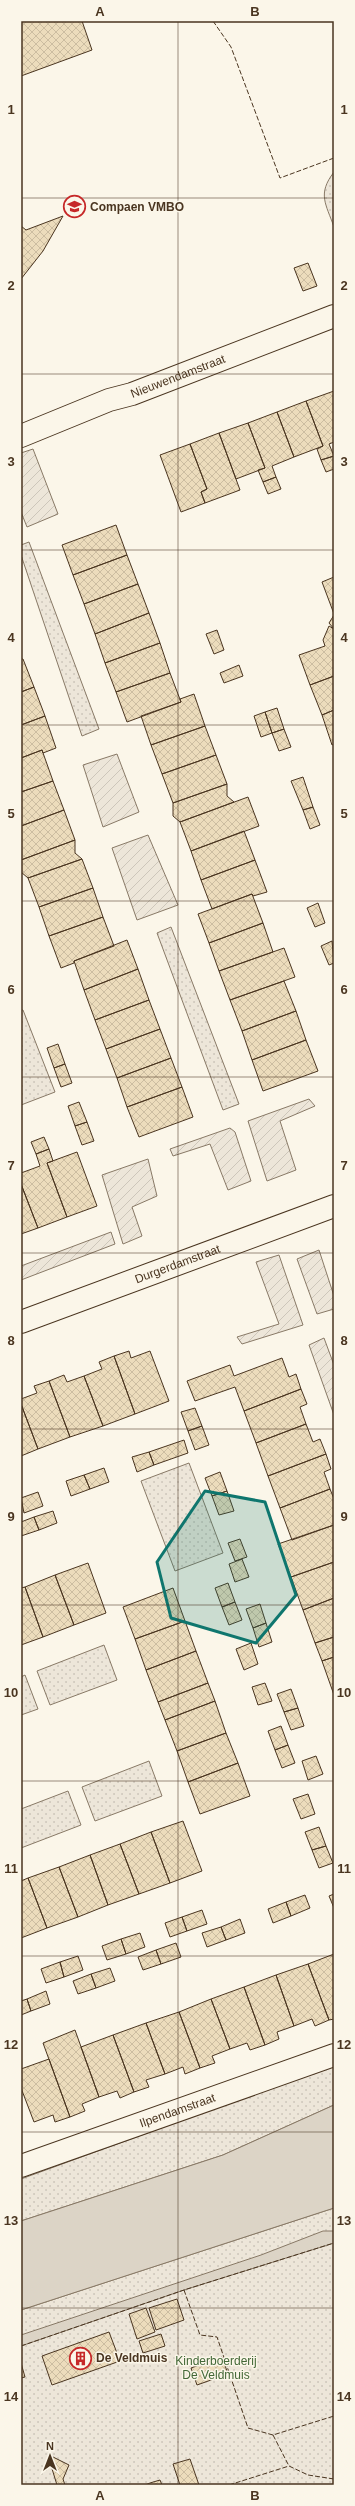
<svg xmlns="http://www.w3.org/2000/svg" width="355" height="2506" font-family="Arial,sans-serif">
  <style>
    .grass { fill: url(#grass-dots); stroke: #887966 }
    .garden { fill: url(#garden-furrows); stroke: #887966 }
    .water { fill: #dcd4c6; stroke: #887966 }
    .building { fill: url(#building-cross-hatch); stroke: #4a3520 }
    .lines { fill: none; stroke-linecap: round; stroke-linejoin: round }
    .minor-casing { stroke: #4a3520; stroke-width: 24 }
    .minor { stroke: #fbf6e9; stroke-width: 22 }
    .fence { stroke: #4a3520; stroke-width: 1; stroke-dasharray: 5 2; stroke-linecap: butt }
    .marked { fill: #0f766e; fill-opacity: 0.2; stroke: #0f766e; stroke-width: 3; stroke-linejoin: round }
    .grid { fill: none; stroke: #4a3520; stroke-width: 1; stroke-opacity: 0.55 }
    .labels { text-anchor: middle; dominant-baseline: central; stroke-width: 3; stroke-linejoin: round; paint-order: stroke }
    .poi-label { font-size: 12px; font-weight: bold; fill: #4a3520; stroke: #fbf6e9; text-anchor: start }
    .street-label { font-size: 12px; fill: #4a3520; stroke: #fbf6e9 }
    .park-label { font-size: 12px; fill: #436837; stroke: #fbf6e9 }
    .neatline { fill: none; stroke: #4a3520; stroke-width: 1.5 }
    .grid-label { font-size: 13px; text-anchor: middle; font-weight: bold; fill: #4a3520 }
  </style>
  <defs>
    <pattern id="grass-dots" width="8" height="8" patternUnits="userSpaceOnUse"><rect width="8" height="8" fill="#ede6d9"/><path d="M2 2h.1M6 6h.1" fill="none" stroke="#cdc6ba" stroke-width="1.8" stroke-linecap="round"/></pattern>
    <pattern id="garden-furrows" width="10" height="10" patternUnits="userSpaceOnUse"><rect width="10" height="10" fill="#ede6d9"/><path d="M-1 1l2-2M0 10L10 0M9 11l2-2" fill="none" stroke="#cdc6ba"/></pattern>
    <pattern id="building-cross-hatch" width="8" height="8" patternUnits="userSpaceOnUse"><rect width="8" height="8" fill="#ecdcbc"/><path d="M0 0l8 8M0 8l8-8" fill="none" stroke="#ccbda1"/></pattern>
  </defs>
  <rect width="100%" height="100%" fill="#fbf6e9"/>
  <path class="grass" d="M334,172V227C326,204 317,194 334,172Z
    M29,542L99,729L82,736L21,555V545Z
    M171,927L239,1104L223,1110L157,933Z
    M21,1010H23L55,1092L21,1105Z
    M189,1463L223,1553L175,1571L141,1481Z
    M104,1645L117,1680L50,1705L37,1671Z
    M25,1675L38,1709L21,1715V1677Z
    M149,1761L162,1796L95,1821L82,1787Z
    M68,1791L81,1825L21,1848V1809Z
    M334,2065V2105L223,2155L21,2221V2179Z
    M334,2208V2485H21V2310Z"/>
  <path class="garden" d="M33,449L58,514L27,527L21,512V453Z
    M117,754L139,812L103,827L83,765Z
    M148,835L178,905L137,920L112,848Z
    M309,1099L315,1106L280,1121L296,1170L267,1181L248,1121Z
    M230,1128L235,1132L251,1181L228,1190L210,1144L173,1156L170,1149Z
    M148,1159L157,1196L132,1207L142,1236L123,1244L102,1175Z
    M111,1232L115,1244L21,1280V1266Z
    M319,1250L334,1296V1309L317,1314L297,1259Z
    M279,1255L303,1325L242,1344L237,1337L279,1324L256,1262Z
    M324,1338L334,1365V1415L309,1345Z"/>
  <path class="water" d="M334,2105V2208L21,2310V2221L223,2155Z
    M323,2231H334V2243L184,2290L21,2346V2335L261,2255Z"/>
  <path class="building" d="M21,21H82L92,50L21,76Z
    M63,216L43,251L21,279V226L26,230Z
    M308,263L317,286L303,291L294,268Z
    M334,391V442L329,444L334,456L321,460L317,449L323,446L306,401Z
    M306,401L323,446L294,457L277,412Z
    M277,412L294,457L272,466L276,477L263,482L258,470L265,468L248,423Z
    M248,423L265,468L236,479L219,433Z
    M219,433L240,490L205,503L201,492L207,489L190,444Z
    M190,444L207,489L201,492L205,503L181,512L160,455Z
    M334,456V469L326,472L321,460Z
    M276,477L281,489L268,494L263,482Z
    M116,525L127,555L73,575L62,545Z
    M127,555L138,584L84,604L73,575Z
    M334,577V614L322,582Z
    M138,584L149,613L95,634L84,604Z
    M149,613L160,643L105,663L95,634Z
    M334,615V629L329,623Z
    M329,626L334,629V676L310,685L299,655L325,646L323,640Z
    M217,630L224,650L214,654L206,634Z
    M160,643L170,673L116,692L105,663Z
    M21,659H23L34,687L21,692Z
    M239,665L243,676L224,683L220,673Z
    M170,673L181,702L127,722L116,692Z
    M334,676V710L322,715L310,685Z
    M34,687L45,716L21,725V692Z
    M194,694L205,726L151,745L141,716L181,702L180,699Z
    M277,708L284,729L272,733L265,712Z
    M334,710V744L332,745L322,715Z
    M265,712L272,733L261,737L254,716Z
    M45,716L56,748L43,753L42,750L21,758V725Z
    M205,726L216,755L162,774L151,745Z
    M284,729L291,747L279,751L272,733Z
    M42,750L53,781L21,792V758Z
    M216,755L227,784L173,803L162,774Z
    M303,777L313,807L303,810L291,781Z
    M53,781L64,810L21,826V792Z
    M227,784V796L234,802L180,822L173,816V803Z
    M248,797L259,826L191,851L180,822Z
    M313,807L320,825L310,829L303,810Z
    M64,810L75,840L21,860V826Z
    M244,831L255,860L201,880L191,851Z
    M75,840V853L82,859L28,878L21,872V860Z
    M82,859L93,888L39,907L28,878Z
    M255,860L267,892L253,896L252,894L212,909L201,880Z
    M93,888L103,917L49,936L39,907Z
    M252,894L263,923L209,943L198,914Z
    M318,903L325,923L315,927L307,908Z
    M103,917L114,946L74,961V963L61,968L49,936Z
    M263,923L273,952L219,971L209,943Z
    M127,940L138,969L84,990L74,961Z
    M332,941L334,963L329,965L321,946Z
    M284,948L295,977L230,1000L219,971Z
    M138,969L149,1000L95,1020L84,990Z
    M284,981L296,1011L242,1031L230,1000Z
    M149,1000L160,1029L106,1049L95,1020Z
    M296,1011L306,1040L252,1060L242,1031Z
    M160,1029L171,1058L117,1078L106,1049Z
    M306,1040L318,1071L263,1091L252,1060Z
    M58,1044L65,1064L54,1068L47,1048Z
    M171,1058L182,1087L127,1107L117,1078Z
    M65,1064L72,1083L61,1087L54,1068Z
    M182,1087L193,1117L139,1137L127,1107Z
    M79,1102L87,1122L75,1126L68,1106Z
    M87,1122L94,1141L82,1145L75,1126Z
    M44,1137L49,1149L36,1154L31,1142Z
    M49,1149L53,1161L47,1163L67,1217L38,1228L21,1184V1173L40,1166L36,1154Z
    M77,1152L97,1206L67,1217L47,1163Z
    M21,1184L38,1228L21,1234Z
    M129,1351L131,1358L150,1351L169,1401L135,1414L114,1356Z
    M114,1356L135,1414L103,1426L84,1376L102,1369L99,1362Z
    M282,1358L289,1377L296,1374L301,1389L244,1411L235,1387L195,1401L187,1381L230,1365L234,1376Z
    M64,1375L67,1382L84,1376L103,1426L70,1437L49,1381Z
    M49,1381L70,1437L38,1449L21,1404V1399L37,1393L34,1386Z
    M301,1389L307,1404L300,1407L306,1424L256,1443L244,1411Z
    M21,1404L38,1449L21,1456Z
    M195,1408L202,1426L188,1431L181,1412Z
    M306,1424L313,1442L320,1439L326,1454L268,1476L256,1443Z
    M202,1426L209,1445L195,1450L188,1431Z
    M184,1440L188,1453L154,1465L149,1452Z
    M149,1452L154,1465L137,1472L132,1457Z
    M326,1454L331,1469L324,1472L330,1489L280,1508L268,1476Z
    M104,1468L109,1482L90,1489L84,1475Z
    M220,1472L227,1491L212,1496L205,1478Z
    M84,1475L90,1489L71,1496L66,1481Z
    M330,1489L334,1499V1525L292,1540L280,1508Z
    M227,1491L234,1511L219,1515L212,1496Z
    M38,1492L43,1506L24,1513L21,1498Z
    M53,1511L57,1523L39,1530L34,1517Z
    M34,1517L39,1530L21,1536V1522Z
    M334,1525V1562L291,1577L278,1544Z
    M240,1539L247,1557L235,1561L228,1543Z
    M242,1559L249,1577L235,1582L229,1564Z
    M334,1562V1598L303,1610L291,1577Z
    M88,1563L106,1613L74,1625L55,1575Z
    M55,1575L74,1625L43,1637L25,1587Z
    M228,1583L235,1602L222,1607L215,1588Z
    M25,1587L43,1637L21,1645V1588Z
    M173,1588L185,1621L135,1639L123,1607Z
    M334,1598V1637L315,1643L303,1610Z
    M235,1602L242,1620L229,1625L222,1607Z
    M260,1604L266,1623L253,1628L246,1609Z
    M185,1621L196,1651L146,1670L135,1639Z
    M266,1623L272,1642L259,1647L253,1628Z
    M334,1637V1657L322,1661L315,1643Z
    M251,1643L258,1664L244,1670L236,1649Z
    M196,1651L208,1683L158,1702L146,1670Z
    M334,1657V1695L322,1661Z
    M208,1683L215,1701L165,1720L158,1702Z
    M265,1683L272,1701L258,1705L252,1687Z
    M291,1689L298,1708L284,1712L277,1694Z
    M215,1701L226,1733L177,1751L165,1720Z
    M298,1708L304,1726L291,1730L284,1712Z
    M281,1726L288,1745L275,1750L268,1731Z
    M226,1733L238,1763L188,1782L177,1751Z
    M288,1745L295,1763L282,1768L275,1750Z
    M316,1756L323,1774L308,1780L302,1761Z
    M238,1763L250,1796L200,1814L188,1782Z
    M308,1794L315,1814L301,1819L293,1799Z
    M183,1821L202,1871L170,1883L151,1832Z
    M319,1827L326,1846L312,1850L305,1832Z
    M151,1832L170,1883L139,1894L120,1844Z
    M120,1844L139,1894L108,1905L90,1855Z
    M326,1846L333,1863L319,1868L312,1850Z
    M90,1855L108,1905L78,1917L59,1867Z
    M59,1867L78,1917L47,1928L28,1878Z
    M28,1878L47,1928L21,1938V1881Z
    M334,1894V1908L329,1896Z
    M305,1895L310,1908L291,1916L286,1902Z
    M286,1902L291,1916L273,1923L268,1909Z
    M202,1910L207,1924L187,1931L182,1917Z
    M182,1917L187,1931L170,1937L165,1923Z
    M240,1919L245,1933L226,1940L221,1927Z
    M221,1927L226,1940L207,1947L202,1933Z
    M140,1933L145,1947L126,1954L121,1939Z
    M121,1939L126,1954L107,1960L102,1946Z
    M176,1943L181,1957L161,1964L156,1950Z
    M156,1950L161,1964L143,1970L138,1957Z
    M334,1954V2019L329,2020L308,1964Z
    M78,1956L83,1970L64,1977L60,1962Z
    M60,1962L64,1977L46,1983L41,1969Z
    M308,1964L329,2020L315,2026L312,2019L294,2026L276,1975Z
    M110,1968L115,1981L96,1988L91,1974Z
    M91,1974L96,1988L78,1994L73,1981Z
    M276,1975L294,2026L277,2032L279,2039L265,2045L244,1987Z
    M244,1987L265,2045L250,2050L247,2043L230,2049L211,1999Z
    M46,1991L50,2004L31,2011L27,1999Z
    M27,1999L31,2011L21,2015V2001Z
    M211,1999L230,2049L212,2056L215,2063L200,2068L179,2012Z
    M179,2012L200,2068L185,2074L183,2067L165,2074L146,2023Z
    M146,2023L165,2074L146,2080L149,2087L134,2092L113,2035Z
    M75,2030L99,2097L82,2104L85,2111L70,2117L43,2043Z
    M113,2035L134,2092L120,2098L117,2091L99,2097L81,2047Z
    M49,2059L70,2117L55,2122L53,2115L34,2122L21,2088V2069Z
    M177,2299L184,2320L156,2330L149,2308Z
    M146,2308L155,2332L137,2339L129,2314Z
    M109,2332L120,2361L52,2385L42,2356Z
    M161,2334L165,2346L143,2353L139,2341Z
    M222,2357L228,2374L197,2385L191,2368Z
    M21,2363L25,2377L21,2378Z
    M53,2457L69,2465L63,2479L65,2485H57L49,2459Z
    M190,2459L199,2485H180L173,2464Z
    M160,2480L162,2485H145L150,2483Z"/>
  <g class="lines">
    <defs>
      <g id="minor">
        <path id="s1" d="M21,436L109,400L132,394L334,316"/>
        <path id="s2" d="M21,1322L334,1206"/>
        <path id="s3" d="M21,2166L334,2055"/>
      </g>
    </defs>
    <use href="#minor" class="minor-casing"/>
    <use href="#minor" class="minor"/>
    <path class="fence" d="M213,21L231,47L280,178L334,158
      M184,2290L200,2335L217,2337L248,2428L273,2435L334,2416
      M21,2346L184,2290L334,2243
      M273,2435L289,2466L308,2475L334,2479
      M229,2485L289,2466"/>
  </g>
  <path class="marked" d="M205,1491L265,1502L296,1595L256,1643L171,1618L157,1562Z"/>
  <path class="grid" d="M178,21V2485M21,198H334M21,374H334M21,550H334M21,725H334M21,901H334M21,1077H334M21,1253H334M21,1429H334M21,1605H334M21,1781H334M21,1956H334M21,2132H334M21,2308H334"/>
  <defs>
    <symbol id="school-ring" viewBox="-11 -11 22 22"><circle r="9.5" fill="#fbf6e9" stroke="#c62828" stroke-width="1.5"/><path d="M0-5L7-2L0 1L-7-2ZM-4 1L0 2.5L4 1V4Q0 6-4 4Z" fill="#c62828"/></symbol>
    <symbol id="building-ring" viewBox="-11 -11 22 22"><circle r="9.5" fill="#fbf6e9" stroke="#c62828" stroke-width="1.5"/><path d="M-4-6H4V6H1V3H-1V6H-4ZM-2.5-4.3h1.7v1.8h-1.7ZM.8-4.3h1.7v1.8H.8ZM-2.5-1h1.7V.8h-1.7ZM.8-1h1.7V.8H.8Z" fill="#c62828"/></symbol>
  </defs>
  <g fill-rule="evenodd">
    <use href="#school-ring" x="62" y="194" width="25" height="25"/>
    <use href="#building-ring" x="68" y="2346" width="25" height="25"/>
  </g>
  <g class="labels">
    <g class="poi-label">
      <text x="90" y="207">Compaen VMBO</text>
      <text x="96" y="2358">De Veldmuis</text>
    </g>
    <g class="street-label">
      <text stroke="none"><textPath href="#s1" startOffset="168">Nieuwendamstraat</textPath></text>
      <text stroke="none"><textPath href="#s2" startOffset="167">Durgerdamstraat</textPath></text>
      <text stroke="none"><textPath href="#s3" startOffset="166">Ilpendamstraat</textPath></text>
    </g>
    <g class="park-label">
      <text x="216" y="2361">Kinderboerderij<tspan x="216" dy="14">De Veldmuis</tspan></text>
    </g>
  </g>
  <rect width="355" height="2506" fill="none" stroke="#fbf6e9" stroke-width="44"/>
  <g transform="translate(50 2456)" stroke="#fbf6e9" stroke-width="3" paint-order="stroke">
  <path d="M0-3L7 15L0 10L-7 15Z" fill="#4a3520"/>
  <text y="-6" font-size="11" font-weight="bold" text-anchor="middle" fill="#4a3520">N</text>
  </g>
  <rect x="22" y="22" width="311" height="2462" class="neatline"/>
  <g class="grid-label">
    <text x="100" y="16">A</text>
    <text x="255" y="16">B</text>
    <text x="11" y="114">1</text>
    <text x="344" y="114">1</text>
    <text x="11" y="290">2</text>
    <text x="344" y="290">2</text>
    <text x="11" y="466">3</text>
    <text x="344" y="466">3</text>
    <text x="11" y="642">4</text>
    <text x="344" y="642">4</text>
    <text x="11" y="818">5</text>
    <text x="344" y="818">5</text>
    <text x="11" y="994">6</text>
    <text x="344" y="994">6</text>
    <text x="11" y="1170">7</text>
    <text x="344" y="1170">7</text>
    <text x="11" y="1345">8</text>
    <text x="344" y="1345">8</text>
    <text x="11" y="1521">9</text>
    <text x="344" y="1521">9</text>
    <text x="11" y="1697">10</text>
    <text x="344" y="1697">10</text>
    <text x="11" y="1873">11</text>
    <text x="344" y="1873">11</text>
    <text x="11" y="2049">12</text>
    <text x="344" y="2049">12</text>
    <text x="11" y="2225">13</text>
    <text x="344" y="2225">13</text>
    <text x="11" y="2401">14</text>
    <text x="344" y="2401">14</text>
    <text x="100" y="2500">A</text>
    <text x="255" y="2500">B</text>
  </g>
</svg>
